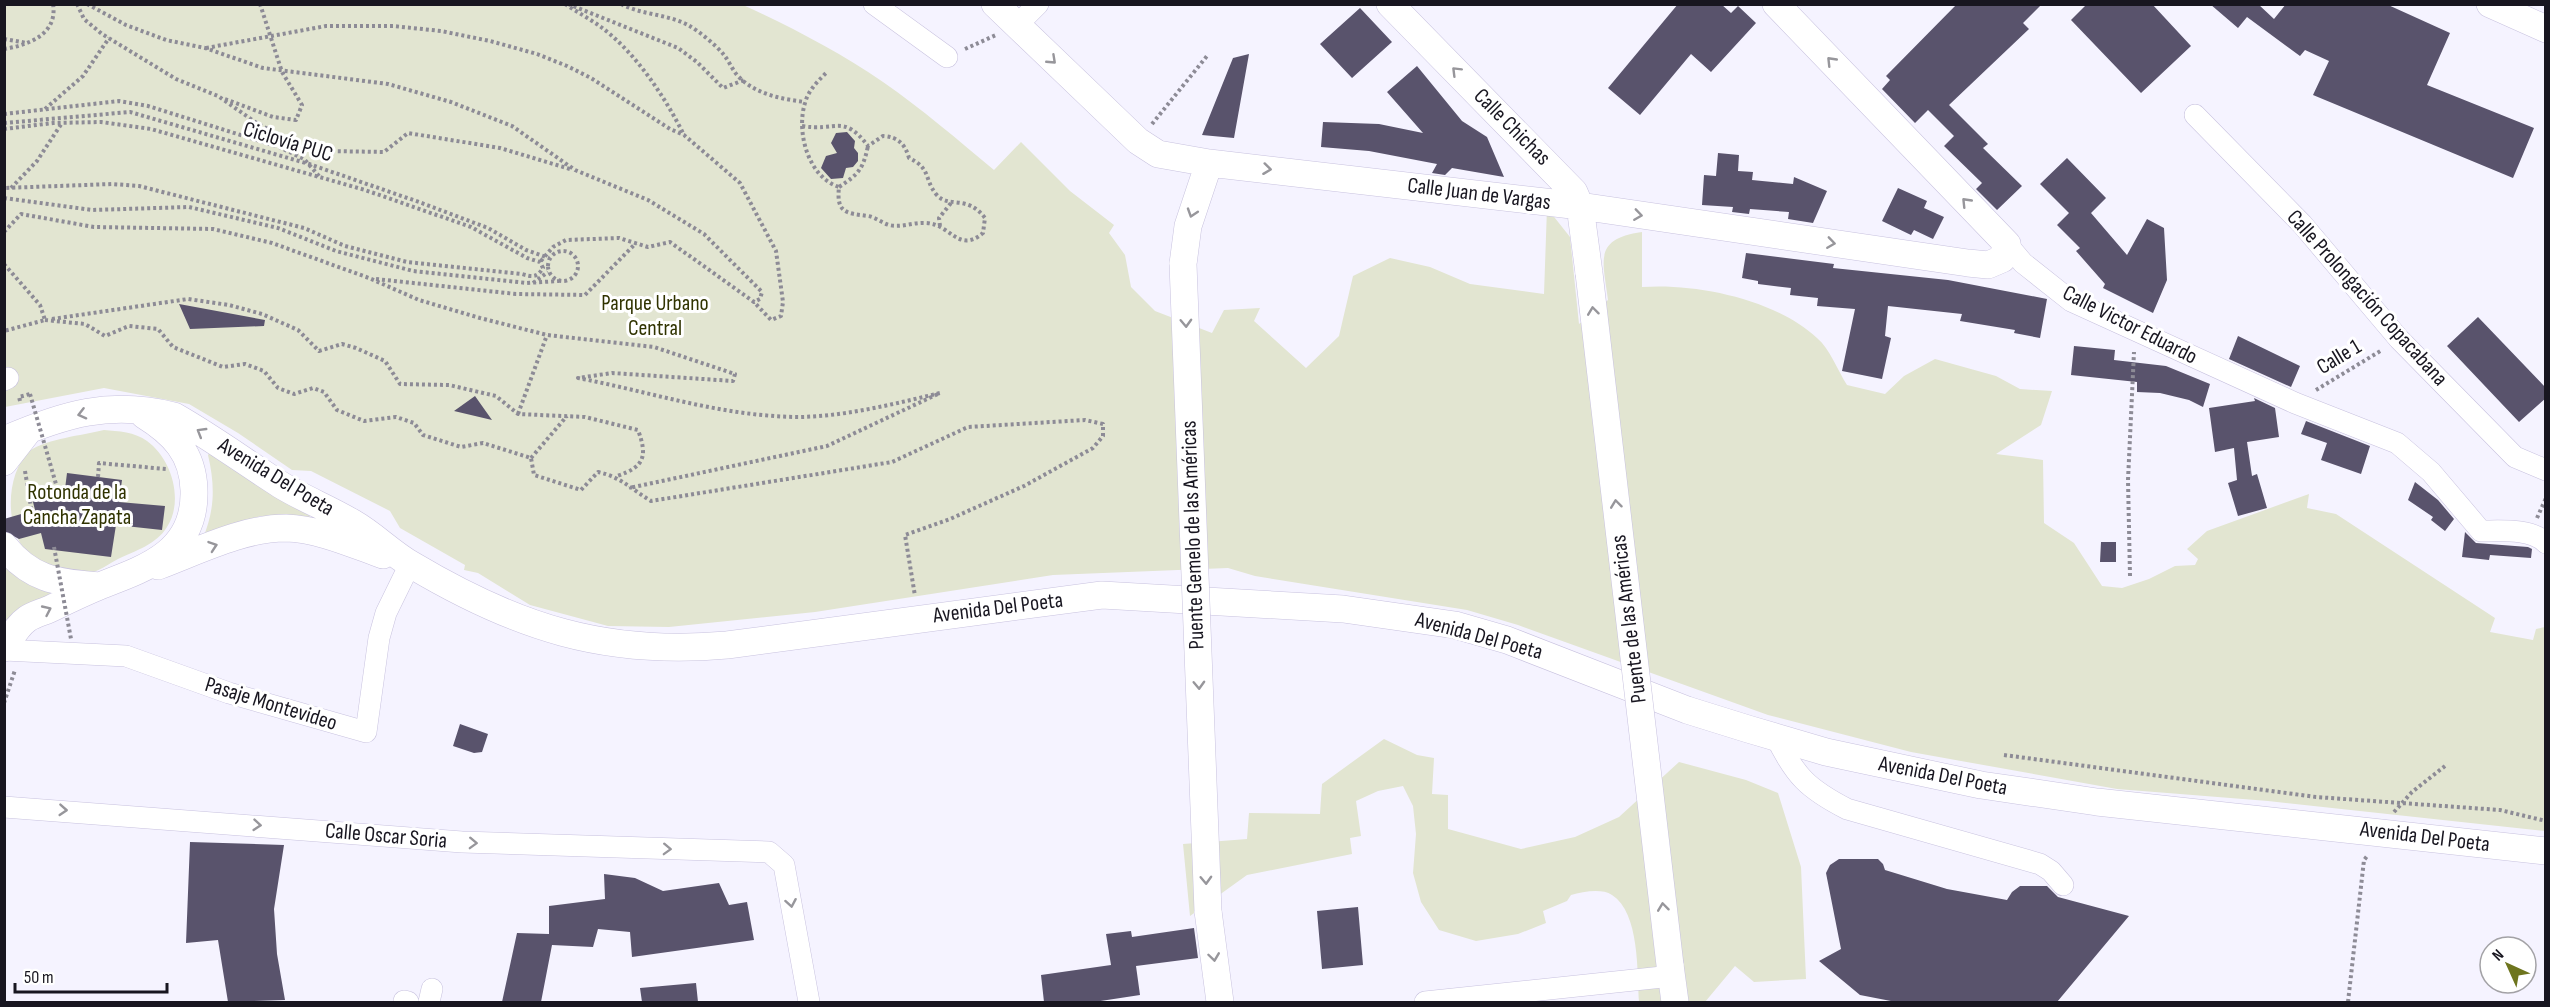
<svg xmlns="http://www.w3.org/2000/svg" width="2550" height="1007" font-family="'Sofia Sans Condensed',sans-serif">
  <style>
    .green { fill: #e2e5d1 }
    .building { fill: #59536c }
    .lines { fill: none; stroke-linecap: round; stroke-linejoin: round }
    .minor-casing { stroke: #c8c2df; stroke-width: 22 }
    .major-casing { stroke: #c8c2df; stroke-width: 28 }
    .path { stroke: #8d8b96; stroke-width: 4; stroke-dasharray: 3 3; stroke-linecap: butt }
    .minor { stroke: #fff; stroke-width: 21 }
    .major { stroke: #fff; stroke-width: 27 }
    .major-bridge-casing { stroke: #c8c2df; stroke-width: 28; stroke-linecap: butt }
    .path-bridge { stroke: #8d8b96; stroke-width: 4; stroke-dasharray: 3 3; stroke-linecap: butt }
    .major-bridge { stroke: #fff; stroke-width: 27 }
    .oneway { stroke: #97969b }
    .labels { text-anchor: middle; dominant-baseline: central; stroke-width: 6; stroke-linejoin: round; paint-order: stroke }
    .street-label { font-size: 22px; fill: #181620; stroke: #fff }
    .park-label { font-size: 22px; fill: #303300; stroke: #fff }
  </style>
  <rect width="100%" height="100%" fill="#f5f3ff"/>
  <path class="green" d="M5,5H743C791,27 839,52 883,82C922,109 958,140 994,170L1021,142L1070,191L1114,225L1109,233L1125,255L1131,287L1155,311L1212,333L1224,310L1260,308L1254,321L1306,368L1339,336L1353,276L1390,258L1430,267L1470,284L1544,294L1547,208L1570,237L1579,324L1608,300C1603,260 1593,239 1642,232V287C1696,283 1775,299 1817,338C1830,349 1838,371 1847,385L1885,394L1904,376L1935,359L1996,376L2020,389L2052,391L2041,425L1996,454L2043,460L2044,523L2074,543L2102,586L2122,588L2149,579L2175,566L2195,565L2198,559L2187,549L2207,531L2309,494L2307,508L2336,514L2495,618L2490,632L2533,640L2536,629L2545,627V831L2268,801L2117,789L1911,752L1768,715L1518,625L1467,610L1255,576L1228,568L1053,575L815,612L669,627L608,626L530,605L478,573L464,570L465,565L400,528L390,511L311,471L292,470L238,433L189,404L104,388L5,407Z
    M104,430C118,431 135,432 147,441C172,459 184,501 167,527C157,544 135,551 118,559C110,563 98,572 89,573C79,574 64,569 53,567C4,559 0,480 29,451C50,438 80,436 104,430Z
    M210,452L309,515L310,517L261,516L230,525L203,538C215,509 215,485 208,455Z
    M4,564L61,595L5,624Z
    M1384,739L1417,755L1434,758L1432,794L1448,795V829L1521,849L1575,837L1619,817L1679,762L1746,780L1778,793L1801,867L1806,979L1754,982L1735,966L1705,1002H1639C1637,973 1640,913 1612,895C1601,888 1583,892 1571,895L1567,901L1543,911L1546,923L1518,934L1476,941L1439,930L1421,902L1413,873L1416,834L1413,806L1403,786L1378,791L1356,801L1361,836L1350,838L1352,854L1247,875L1190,916L1183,844L1247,839L1249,813L1320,814L1322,784Z"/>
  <path class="building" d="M1678,4H1721L1731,13L1738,6L1756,23L1711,72L1691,54L1640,115L1608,88Z
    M1957,4H2042L2023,23L2029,29L1949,105L1988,144L1983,148L2022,186L1997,210L1976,189L1982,183L1944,146L1954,136L1928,110L1915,123L1882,89L1890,80L1886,76Z
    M2087,4H2152L2191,46L2141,93L2071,20Z
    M2210,4H2258L2274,19L2286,4H2386L2450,33L2427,85L2534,128L2513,178L2313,95L2329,61L2305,50L2300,56L2247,17L2238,28Z
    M1360,8L1392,42L1352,78L1320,44Z
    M1249,54L1234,138L1202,135L1233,58Z
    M1417,66L1462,121L1487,137L1504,177L1452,168L1445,175L1432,173L1437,164L1369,151L1321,147L1323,122L1379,124L1423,133L1387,92Z
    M847,132L855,141L854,148L858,153V161L853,167L846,168L843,178L831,179L821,168L826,156L837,153L831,143L836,133Z
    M1718,153L1739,155L1738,171L1753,172L1752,180L1793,184L1794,177L1827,191L1813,223L1788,219L1789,212L1750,209L1749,214L1732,212L1733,207L1702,205L1704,175L1716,176Z
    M2067,158L2106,198L2091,213L2127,255L2147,219L2164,228L2167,280L2153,313L2103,288L2105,284L2076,251L2080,248L2057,225L2069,213L2040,184Z
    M1898,188L1927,201L1924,208L1944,217L1933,239L1914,230L1911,235L1882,221Z
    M1746,253L1834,264L1833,268L1948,280L2047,299L2040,338L2014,333L2015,330L1960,321L1962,314L1888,306L1885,336L1891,338L1882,379L1842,371L1855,309L1817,306L1818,298L1790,295L1791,288L1758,284V281L1742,278Z
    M179,304L265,320L264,326L190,329Z
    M2478,317L2546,388V398L2519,422L2447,346Z
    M2238,336L2300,366L2291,387L2229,359Z
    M2074,346L2115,350L2114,360L2166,366L2210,384L2203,407L2189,400L2160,393L2137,392V382L2071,375Z
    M475,396L492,420L454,411Z
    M2254,398L2275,408L2279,437L2247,442L2252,476L2257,474L2267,508L2238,516L2228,483L2237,480L2234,448L2215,452L2209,408L2255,401Z
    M2306,421L2370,446L2361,474L2321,460L2327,443L2301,434Z
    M67,473L122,480L119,502L165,506L162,530L116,525L111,557L45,549L41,533L19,539L4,531V519L35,510L32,498L65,489Z
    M2415,482L2438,500L2454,519L2445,531L2431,520L2433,517L2408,500Z
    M2465,532L2476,543L2528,547L2532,549L2531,558L2490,555L2489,560L2462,557Z
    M2101,542H2116V562H2100Z
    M460,724L488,734L482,752L474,753L453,746Z
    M190,842L284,845L274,909L277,954L285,1000L228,1002L218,940L186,943Z
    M1839,859H1878L1883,864L1885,870L1947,889L2007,900L2012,892L2020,886H2047L2058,897L2129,916L2057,1002H1896L1860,995L1819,961L1841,949L1826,873L1830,865Z
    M604,874L635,878L663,891L719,883L729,905L747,902L754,940L632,957L630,932L598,929L593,947L552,945L541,1002H502L517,933L549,934V906L605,899Z
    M1358,907L1363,965L1322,969L1317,911Z
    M1194,928L1198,958L1136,966L1140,995L1094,1002H1044L1041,975L1111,965L1106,934L1131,931L1132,937Z
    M696,983L698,1002H642L640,988Z"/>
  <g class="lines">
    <defs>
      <path id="minor" d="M874,4L947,57
        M1016,26L1038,4
        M2195,115L2302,224L2399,339L2515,457L2546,470
        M2007,244L2023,263L2071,301L2295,403L2397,443L2431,472L2481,531C2500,531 2531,528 2546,543
        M4,380L8,378
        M4,650L126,656L229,693L366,732L379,638L386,613L410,564
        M1776,737C1795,776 1808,789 1847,809L2040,864L2051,871L2063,885
        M4,807L462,842L769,852L784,865L809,1002
        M404,1001L408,1002
        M429,1002L432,989
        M1425,1002L1672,976"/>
      <path id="major" d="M995,4L1138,141L1158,154L1209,163L1580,206L1968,263L1988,265L2002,259L2007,244L1776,4
        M1390,4L1574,192L1580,206L1589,273
        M2490,4L2546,29
        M1183,264L1188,226L1209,163
        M4,440C64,414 110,400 174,416C211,437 245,462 281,485C304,499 330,509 353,523C374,535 391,553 412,565C516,627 605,656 727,645L1102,595L1343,609L1455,625L1507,640L1687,710L1748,729L1826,752L1981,785L2097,802L2546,851
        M4,462L29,430
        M4,546C32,581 58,582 99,586
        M158,566C198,551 243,528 286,528C319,529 352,544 383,555
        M4,648C11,638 17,626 27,619C34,614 44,612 52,608C68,600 85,592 102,585C150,567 196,550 194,490C193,453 173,433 144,415
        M1208,911L1220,1002
        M1670,965L1675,1002"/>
    </defs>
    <use href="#minor" class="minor-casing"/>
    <use href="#major" class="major-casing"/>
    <path class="path" d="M77,4L84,19L102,34L176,79L218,96L258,124L299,144L327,151L384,152L408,133L500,148L570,169
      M87,4L126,25L166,40L205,48L263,68L388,84L451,102L512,126L575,170L648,200L704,234L762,292L760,299L754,302L670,242L648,247L619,238L566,240L553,247L540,262
      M565,4C577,12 590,19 601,27C636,53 665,97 684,135
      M568,4L678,48L697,62L723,88L744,80
      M621,4C642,15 667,14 688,25C700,32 716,45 724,55C729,61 732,69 737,75C754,94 781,99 805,102
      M4,39L27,43
      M206,48L326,26H393L441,31L490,41L537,54L567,66L591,78L670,129L684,135L740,183L776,251L783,302L781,316L771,320L753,301
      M4,49C29,45 58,34 53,4
      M965,49L996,35
      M225,99L273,117L296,120L302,105L282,72L260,4
      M45,109L83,76L109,38
      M4,114L119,101L148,106L279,147L304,159L319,176
      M4,123L130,112L309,164L419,202L488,228L526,250L549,258
      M1152,124L1207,56
      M802,126C836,132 843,113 868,146L883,136C898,137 905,144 909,158C931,168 924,179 936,194C948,209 967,194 985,218L983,233C958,254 951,224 926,223C913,222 902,228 889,225C882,223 875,217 868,216C847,213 836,214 839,187C808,177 796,132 805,103C808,91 817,82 826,73
      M4,129L53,123L101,122L151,129L365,190L471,227L527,258L540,262L543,268C537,278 532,277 522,274L407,262L345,246L304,228L139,186L112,184L4,188
      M839,187C859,174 863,169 868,146
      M11,188L37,161L62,123
      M4,198L92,210L189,207L278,228L336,251L413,271L527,283L559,281
      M940,226L939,218L951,203
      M4,232L21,214L94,227L213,229L272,243L369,278L419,300L480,318L547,335L654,347L735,374L733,381L612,373L578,378C651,392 724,417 800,417C847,416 894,404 940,393L827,446L629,488
      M548 266a15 15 0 1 1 30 0a15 15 0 1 1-30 0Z
      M4,264L40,305L45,320L4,331
      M376,279L516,294L585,295L636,243
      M533,283L548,272
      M52,319L188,299L229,305L262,314L298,330L319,351L342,344L356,348L385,361L400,384L449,385L496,396L518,414L585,417L638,430C648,457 644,467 617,476
      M45,320L85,324L105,336L129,326L158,329L173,347L223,367L245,364L264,371L278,388L294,394L313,388L324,392L337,410L364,421L396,417L414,423L423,435L461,447L483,443L531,458L534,475L581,490L598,472C621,477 631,489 651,501L892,462L968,427L1085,420L1103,424V436L1093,448L1024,486L950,519L905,535L915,596
      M2316,390L2382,350
      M20,401L19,397L30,394
      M518,414L547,335
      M531,458L567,416
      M25,471L34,525L38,523
      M98,477L99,463L166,469
      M2537,518L2546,498
      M2130,576L2128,480L2134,352
      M4,703L15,670
      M2004,755L2316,797L2500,810L2546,821
      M2394,812L2412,792L2445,766
      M2348,1002L2364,860L2368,855"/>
    <use href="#minor" class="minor"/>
    <use href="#major" class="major"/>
    <defs>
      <path id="major-bridge" d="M1183,264L1208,911
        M1589,273L1670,965"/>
    </defs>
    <use href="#major-bridge" class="major-bridge-casing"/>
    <path class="path-bridge" d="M30,394L58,491
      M54,547L71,639"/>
    <use href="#major-bridge" class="major-bridge"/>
  </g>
  <defs><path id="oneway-chevron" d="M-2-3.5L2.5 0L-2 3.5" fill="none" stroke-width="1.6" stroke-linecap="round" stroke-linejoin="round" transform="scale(1.5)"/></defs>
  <g class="oneway">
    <use href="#oneway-chevron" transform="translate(1052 60) rotate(43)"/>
    <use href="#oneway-chevron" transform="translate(1831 61) rotate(-134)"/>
    <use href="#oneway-chevron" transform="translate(1456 71) rotate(-135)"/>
    <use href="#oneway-chevron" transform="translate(1267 169) rotate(7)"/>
    <use href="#oneway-chevron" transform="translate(1966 202) rotate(-134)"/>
    <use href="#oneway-chevron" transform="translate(1192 213) rotate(108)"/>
    <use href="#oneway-chevron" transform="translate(1638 215) rotate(8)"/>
    <use href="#oneway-chevron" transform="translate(1831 243) rotate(8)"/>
    <use href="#oneway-chevron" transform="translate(1593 311) rotate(-97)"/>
    <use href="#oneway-chevron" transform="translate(1186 323) rotate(88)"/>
    <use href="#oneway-chevron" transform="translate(82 414) rotate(166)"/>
    <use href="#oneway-chevron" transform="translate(201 432) rotate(-149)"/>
    <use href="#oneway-chevron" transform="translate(1616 504) rotate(-97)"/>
    <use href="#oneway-chevron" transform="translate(213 546) rotate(-19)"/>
    <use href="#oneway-chevron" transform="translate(47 610) rotate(-25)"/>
    <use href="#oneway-chevron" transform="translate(1199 685) rotate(88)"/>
    <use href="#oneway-chevron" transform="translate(63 810) rotate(4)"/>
    <use href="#oneway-chevron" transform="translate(257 825) rotate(5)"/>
    <use href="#oneway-chevron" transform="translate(473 843) rotate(2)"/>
    <use href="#oneway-chevron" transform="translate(667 849) rotate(2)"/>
    <use href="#oneway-chevron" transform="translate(1206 880) rotate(88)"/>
    <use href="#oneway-chevron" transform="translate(791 903) rotate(80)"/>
    <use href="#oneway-chevron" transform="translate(1663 907) rotate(-97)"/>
    <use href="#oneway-chevron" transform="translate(1214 957) rotate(82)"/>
  </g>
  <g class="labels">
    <g class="street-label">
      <text transform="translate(1512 127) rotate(45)">Calle Chichas</text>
      <text transform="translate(288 142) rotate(17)">Ciclovía PUC</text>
      <text transform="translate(1479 194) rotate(7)">Calle Juan de Vargas</text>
      <text transform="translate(2367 298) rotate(48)">Calle Prolongación Copacabana</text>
      <text transform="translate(2130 325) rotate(27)">Calle Victor Eduardo</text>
      <text transform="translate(2339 357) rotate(-31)">Calle 1</text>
      <text transform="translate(276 477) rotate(31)">Avenida Del Poeta</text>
      <text transform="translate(1193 535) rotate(-92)">Puente Gemelo de las Américas</text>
      <text transform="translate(998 608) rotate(-7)">Avenida Del Poeta</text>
      <text transform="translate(1629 619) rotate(-97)">Puente de las Américas</text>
      <text transform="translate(1479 636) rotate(15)">Avenida Del Poeta</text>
      <text transform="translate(271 704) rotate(17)">Pasaje Montevideo</text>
      <text transform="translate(1943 776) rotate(11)">Avenida Del Poeta</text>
      <text transform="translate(386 836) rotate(5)">Calle Oscar Soria</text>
      <text transform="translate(2425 837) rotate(7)">Avenida Del Poeta</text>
    </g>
    <g class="park-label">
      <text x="655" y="303">Parque Urbano<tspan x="655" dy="25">Central</tspan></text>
      <text x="77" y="492">Rotonda de la<tspan x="77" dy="25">Cancha Zapata</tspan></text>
    </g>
  </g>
  <rect width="2550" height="1007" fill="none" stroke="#181620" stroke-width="12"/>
  <g transform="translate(2508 965) rotate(315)"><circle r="28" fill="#ffffff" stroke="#a3a2a6" stroke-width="1.5"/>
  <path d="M0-4.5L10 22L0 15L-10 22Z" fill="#6e751e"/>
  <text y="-9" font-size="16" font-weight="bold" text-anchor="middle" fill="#181620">N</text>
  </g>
  <path d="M15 983v9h152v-9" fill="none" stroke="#181620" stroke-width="3"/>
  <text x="24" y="983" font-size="18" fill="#181620" stroke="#ffffff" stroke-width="4.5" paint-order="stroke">50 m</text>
</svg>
